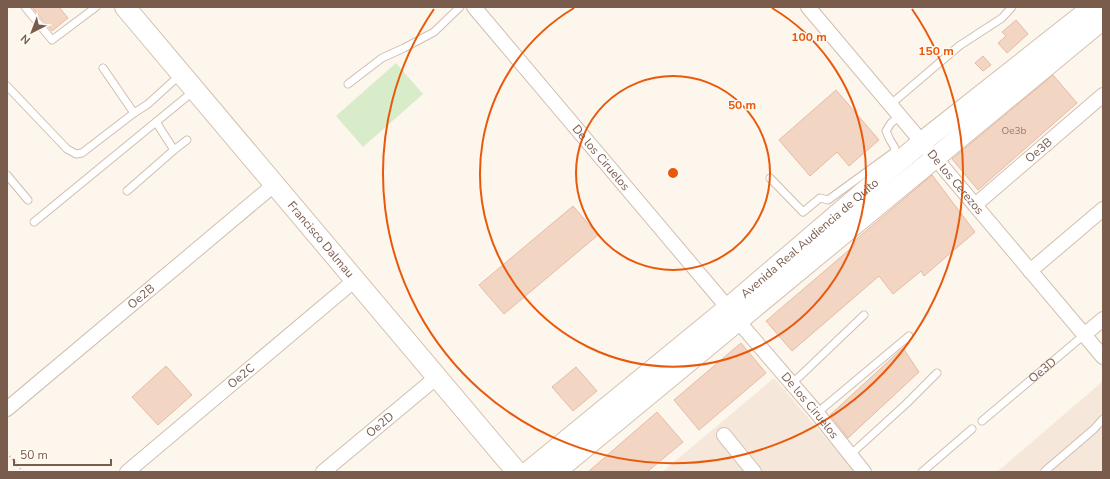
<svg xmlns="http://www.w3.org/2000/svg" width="1110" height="479" font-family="'Nunito Sans',sans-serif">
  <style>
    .residential { fill: #f5e8da }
    .green { fill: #d8ecc9 }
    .building { fill: #f3d5c3; stroke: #e6bba3 }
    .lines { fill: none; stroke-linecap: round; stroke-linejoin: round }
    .lane-casing { stroke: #d1beb0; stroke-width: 9 }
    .street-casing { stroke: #d1beb0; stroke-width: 16 }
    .secondary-casing { stroke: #d6c0b0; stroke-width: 22 }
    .path { stroke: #d9b8a5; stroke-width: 2.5; stroke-dasharray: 1 3; stroke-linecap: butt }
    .lane { stroke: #fff; stroke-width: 7 }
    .street { stroke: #fff; stroke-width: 14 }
    .secondary { stroke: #fff; stroke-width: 20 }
    .ring { fill: none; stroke: #e8590c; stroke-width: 2 }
    .labels { text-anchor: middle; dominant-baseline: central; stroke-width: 3; stroke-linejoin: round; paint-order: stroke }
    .number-label { font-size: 10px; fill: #987a6a }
    .street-label { font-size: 12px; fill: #7a5c4d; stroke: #fffaf3 }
    .centre { fill: #e8590c; stroke: #fffaf3; stroke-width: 2 }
    .ring-label { font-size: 12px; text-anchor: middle; font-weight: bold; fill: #e8590c; stroke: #fffaf3; stroke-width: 3; stroke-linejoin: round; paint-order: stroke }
  </style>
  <rect width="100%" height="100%" fill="#fdf6ec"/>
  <path class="residential" d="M774,378L855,472H662Z
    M1103,381V472H997Z"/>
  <path class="green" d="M396,63L423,94L363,147L336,116Z"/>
  <path class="building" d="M32,7H59L68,18L52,31Z
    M1016,20L1028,34L1007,53L998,43L1006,36L1002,32Z
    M983,56L991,65L983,71L975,63Z
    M1053,75L1077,103L978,190L952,159Z
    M836,90L879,140L849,166L837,152L810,176L779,140Z
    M932,175L975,232L924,276L921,271L893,294L879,276L792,351L766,321L855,245L853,242Z
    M573,206L598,235L504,314L479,285Z
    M741,343L766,373L699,430L674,400Z
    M903,348L919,372L848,438L830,415Z
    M166,366L192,395L158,425L132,397Z
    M576,367L597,391L573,411L552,387Z
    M657,412L683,442L647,472H588Z"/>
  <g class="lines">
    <defs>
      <g id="lane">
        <path d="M25,7L52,40L96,7"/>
        <path d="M103,68L134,113L148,104L181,74"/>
        <path d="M348,84L382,58L404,48L434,32L460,7"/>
        <path d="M7,86L67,149L76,154L82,153L134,113"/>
        <path d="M891,104L959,46L1002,18L1012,7"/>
        <path d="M156,122L174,150"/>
        <path d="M7,175L28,200"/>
        <path d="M770,178L803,212L820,198L828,200L894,152L895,148L890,140L886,131L891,123L900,116"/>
        <path d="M127,191L174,150L187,140"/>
        <path d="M34,222L195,90"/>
        <path d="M791,383L799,377L864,315"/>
        <path d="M817,413L909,336"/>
        <path id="s1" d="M982,421L1084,335"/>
        <path d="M850,455L906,404L937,373"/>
        <path d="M1045,471L1094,429L1103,419"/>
        <path d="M922,472L972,429"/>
      </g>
      <g id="street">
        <path id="s2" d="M474,7L728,308"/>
        <path id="s3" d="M808,7L1103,357"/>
        <path id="s4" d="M975,205L1103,95"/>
        <path d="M1030,271L1103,209"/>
        <path id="s5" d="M738,321L817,413L864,472"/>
        <path d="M1084,335L1103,319"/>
        <path id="s6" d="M7,409L275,184"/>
        <path d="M724,435L754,472"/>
        <path id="s7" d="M127,472L355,280"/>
        <path id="s8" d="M323,472L437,377"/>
      </g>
      <g id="secondary">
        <path id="s9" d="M125,7L517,472"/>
        <path id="s10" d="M528,472L728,308L922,142L1093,7"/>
        <path d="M555,472L1103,19"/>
      </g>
    </defs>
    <use href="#lane" class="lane-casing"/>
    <use href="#street" class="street-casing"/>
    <use href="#secondary" class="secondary-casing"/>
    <path class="path" d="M7,453L23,472"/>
    <use href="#lane" class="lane"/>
    <use href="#street" class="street"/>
    <use href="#secondary" class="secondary"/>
  </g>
  <g class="ring">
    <circle cx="673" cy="173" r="97"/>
    <path d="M772 8A193 193 0 1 1 574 8"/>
    <path d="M912 9A290 290 0 1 1 434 9"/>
  </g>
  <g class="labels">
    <g class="number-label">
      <text x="1014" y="131">Oe3b</text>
    </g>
    <g class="street-label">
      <text stroke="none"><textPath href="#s4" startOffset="84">Oe3B</textPath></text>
      <text stroke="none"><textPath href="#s2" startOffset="197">De los Ciruelos</textPath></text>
      <text stroke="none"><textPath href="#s3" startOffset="229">De los Cerezos</textPath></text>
      <text stroke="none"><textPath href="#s10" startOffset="366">Avenida Real Audiencia de Quito</textPath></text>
      <text stroke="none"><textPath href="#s9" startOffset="304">Francisco Dalmau</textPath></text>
      <text stroke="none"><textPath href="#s6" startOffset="175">Oe2B</textPath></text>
      <text stroke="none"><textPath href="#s1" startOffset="79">Oe3D</textPath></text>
      <text stroke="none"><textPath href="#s7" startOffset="149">Oe2C</textPath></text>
      <text stroke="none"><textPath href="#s5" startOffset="111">De los Ciruelos</textPath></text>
      <text stroke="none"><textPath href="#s8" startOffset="74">Oe2D</textPath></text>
    </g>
  </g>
  <circle cx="673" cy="173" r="6" class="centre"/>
  <g class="ring-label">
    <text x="809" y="41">100 m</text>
    <text x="936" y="55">150 m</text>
    <text x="742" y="109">50 m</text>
  </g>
  <rect width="1110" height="479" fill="none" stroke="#7a5c4d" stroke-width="16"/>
  <g transform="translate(32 32) rotate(222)" stroke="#fffaf3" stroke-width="3" paint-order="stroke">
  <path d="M0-3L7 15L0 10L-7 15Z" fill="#7a5c4d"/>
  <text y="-6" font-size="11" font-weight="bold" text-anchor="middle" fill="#7a5c4d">N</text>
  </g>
  <path d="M14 459v6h97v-6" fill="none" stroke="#7a5c4d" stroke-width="2"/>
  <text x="20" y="459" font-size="12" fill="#7a5c4d" stroke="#fffaf3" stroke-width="3" paint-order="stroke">50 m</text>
</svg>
